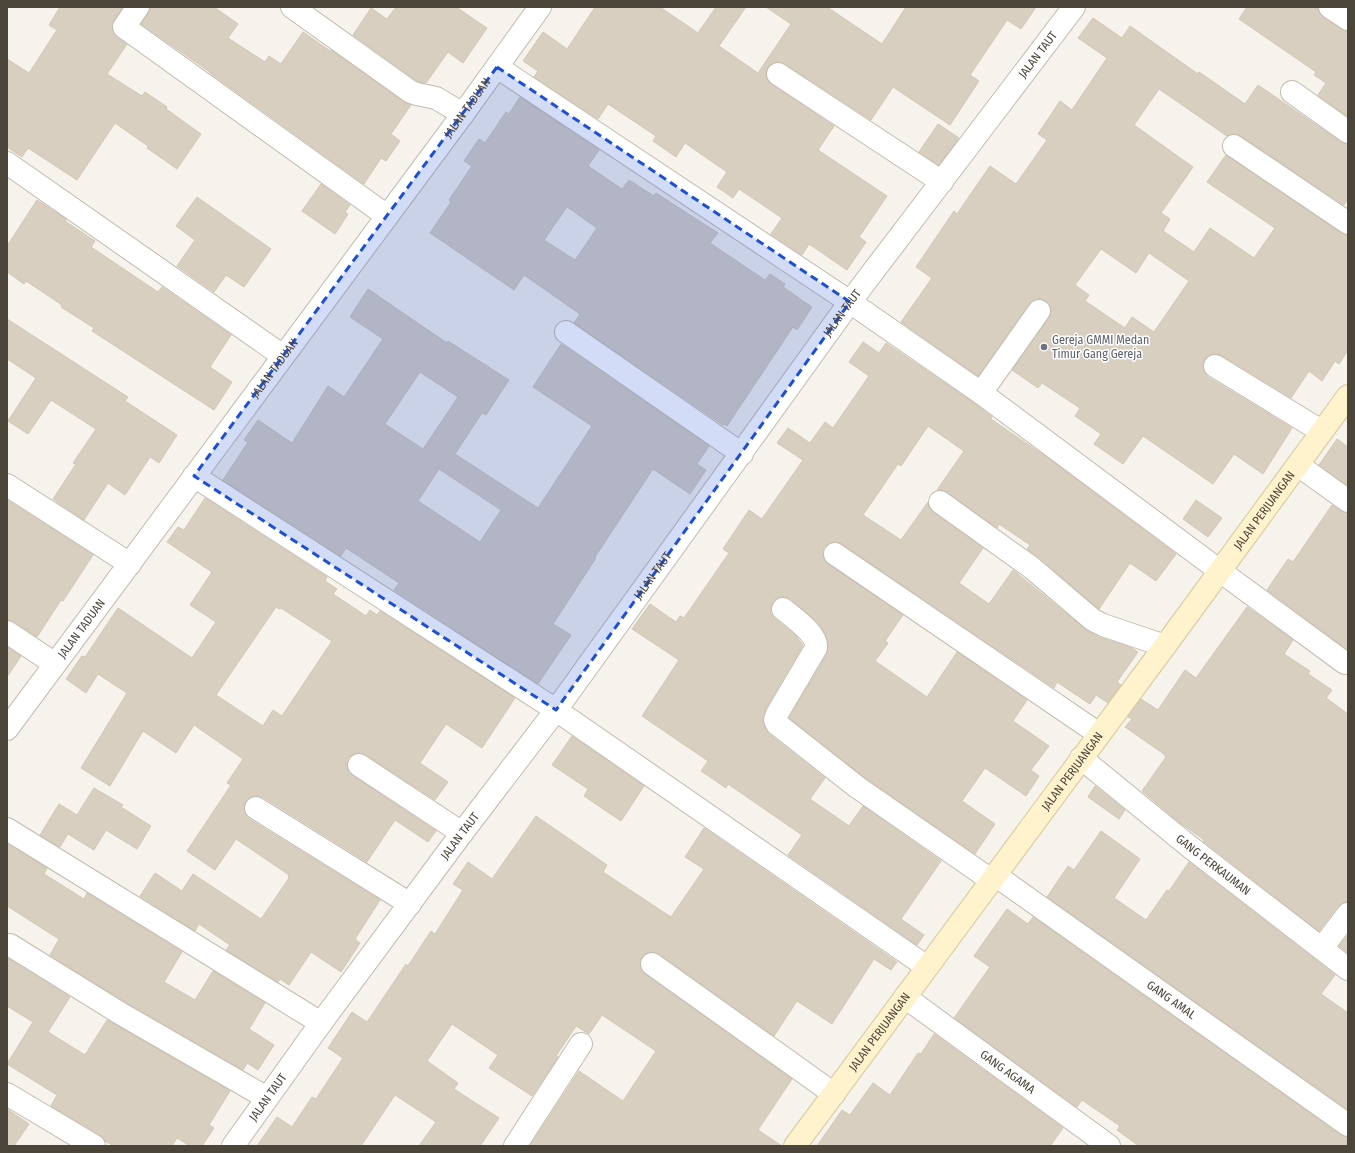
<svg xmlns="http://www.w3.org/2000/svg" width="1355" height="1153" font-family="'Fira Sans Condensed',sans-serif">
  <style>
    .building { fill: #d8cfc1; stroke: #d3c7b4; fill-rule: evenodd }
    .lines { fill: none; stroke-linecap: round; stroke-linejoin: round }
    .street-casing { stroke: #c2bbae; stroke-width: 24 }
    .secondary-casing { stroke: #d6c79b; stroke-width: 24 }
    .street { stroke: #fff; stroke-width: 22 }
    .secondary { stroke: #fff3cd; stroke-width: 22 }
    .marked { fill: #1d4ed8; fill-opacity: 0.2; stroke: #1d4ed8; stroke-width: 3; stroke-dasharray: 8 5; stroke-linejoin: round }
    .worship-dot { fill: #6b7280; stroke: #fff; stroke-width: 1.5 }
    .labels { text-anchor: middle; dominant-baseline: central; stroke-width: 3; stroke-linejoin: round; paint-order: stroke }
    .street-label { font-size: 12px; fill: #4b4439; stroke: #fff }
    .worship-label { font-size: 12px; fill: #5b616d; stroke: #fff; text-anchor: start }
  </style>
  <rect width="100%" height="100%" fill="#f6f3ec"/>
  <path class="building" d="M60,7H123L114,20L112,26L113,32L116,37L127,44L107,74L142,96L145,92L167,107L166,109L201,134L177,169L147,148L148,146L115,123L77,180L28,148L22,157L7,147V59L29,73L57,30L49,25Z
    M150,7H214L238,24L228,38L265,62L269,56L281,64L303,32L330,51L331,50L404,102L411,105L391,134L400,141L386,161L381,158L364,184L210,73V72L141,24L148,14Z
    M396,7H456L487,28L463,63L448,52L426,83L420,82L417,81L353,35L371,8L387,19Z
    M595,7H660L698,33L716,7H746L719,46L758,73L791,24L766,7H827L882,44L906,7H1036L1021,29L1007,20L970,75L979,81L950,125L893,87L871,120L785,64L778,62L772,63L768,67L766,74L767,80L771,84L834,126L818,150L887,196L859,237L866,242L847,270L809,244L802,255L771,234L782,218L739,189L733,198L717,187L727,172L685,143L676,157L653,141L656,136L608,104L598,119L534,77L538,71L523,61L543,32L567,49Z
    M1247,7H1318L1319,13L1323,17L1341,29L1348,31V117L1318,95L1326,83L1314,75L1316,72L1239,19Z
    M1093,18L1122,38L1130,26L1198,74L1199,72L1245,104L1258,85L1341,142L1348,144V199L1344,205L1241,136L1234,134L1227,136L1159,89L1134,125L1193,167L1161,213L1170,219L1163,231L1194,252L1210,228L1254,258L1275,228L1207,182L1226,155L1341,233L1348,235V350L1339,364L1335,361L1322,381L1309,371L1291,398L1221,355L1216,354L1209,355L1204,360L1203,365L1204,372L1208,377L1292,428L1263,474L1234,454L1213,484L1143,436L1123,464L1094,444L1101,434L1075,416L1080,408L1042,383L1038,388L1012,370L1049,318L1051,313L1050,306L1046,301L1041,299L1034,300L1029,304L978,376L901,322L932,278L916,267L954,211L957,214L990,166L1016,184L1047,140L1038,134L1060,101L1072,110L1107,58L1078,38ZM1101,249L1136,273L1149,253L1189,281L1154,332L1132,317L1125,328L1085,301L1089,295L1075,285Z
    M520,97L599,150L588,166L622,189L629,180L654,196L656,193L718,233L710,243L765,280L770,274L785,284L783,287L812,307L797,330L793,327L727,426L724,424L723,425L574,323L580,314L524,275L514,290L430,233L451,202L449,200L472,166L464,161L479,139L485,143L506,112L509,114ZM567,207L597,228L575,260L544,240Z
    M938,124L959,138L939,165L919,152Z
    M321,184L350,205L345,212L348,214L335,234L302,211Z
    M197,197L271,249L244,287L226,275L214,292L177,266L195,240L176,226Z
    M37,200L66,219L65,221L95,241L91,247L158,292L162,287L231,335L210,367L232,382L214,410L92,331L94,328L61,307L62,305L26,281L24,284L7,272V246Z
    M368,289L447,343L448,341L509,380L486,415L482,413L455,454L538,508L592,426L533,387L561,344L709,446L697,464L706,470L690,494L653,469L595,557L596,558L553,624L571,635L538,684L394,590L399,583L346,548L341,556L223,480L248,442L244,440L258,420L292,443L328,386L344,397L383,339L350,317ZM420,372L458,397L423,449L385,424ZM439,469L501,510L480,542L418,501Z
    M7,319L128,397L125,401L177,435L159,463L150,457L125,495L108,483L84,520L53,499L76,464L73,463L96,429L51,400L28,434L8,421L36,378L7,359Z
    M863,342L879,353L886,343L974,403L992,417L991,419L1052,461L1176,554L1156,581L1130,563L1099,609L1040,558L1027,549L1030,545L999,524L997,528L947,492L942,490H937L964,451L928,426L901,466L898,464L863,515L901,540L928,502L929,507L933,512L983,548L959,583L989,604L1013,570L1087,631L1099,637L1132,648L1138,652L1117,682L1121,685L1108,703L1096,695L1090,704L1057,682L1054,688L842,544L836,542L830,543L824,547L823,553L824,559L828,564L903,615L885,641L888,643L875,661L927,697L957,652L1027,700L1013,721L1049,746L1031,770L1039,776L1026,796L985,768L962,801L995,824L975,854L864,777L789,718L827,654L828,642L824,632L818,623L791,599L785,597H779L773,601L771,607V614L775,619L795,635L803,645L766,708L763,716L764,726L769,734L825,778L810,799L849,826L863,806L941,861L901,919L924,935L917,945L788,855L802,835L728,784L726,788L701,771L708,761L642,716L679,660L632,629L650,604L676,622L680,616L684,618L729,553L723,549L749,510L762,519L803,460L777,443L788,428L810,443L825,422L833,428L869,376L849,362Z
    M1337,439L1348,447V486L1319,465Z
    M205,498L327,577L325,581L337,589L333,594L366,616L370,610L377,615L380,611L515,698L482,748L446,724L420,763L448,782L435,800L366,755L360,753L354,754L348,758L347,765L348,770L352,775L436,831L428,842L395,820L367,862L263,797L256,796L250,797L246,801L244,808L245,814L249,819L380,900L355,939L360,943L341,972L311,952L289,985L280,979L278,982L226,950L230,945L199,924L195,931L140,896L155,873L182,891L193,874L261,919L289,878L288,877L289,875L236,839L215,870L187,851L231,785L227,783L243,759L194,725L176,753L143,731L110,786L81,768L127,693L98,674L86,693L66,679L82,656L85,657L118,608L192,658L216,622L190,605L212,572L167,542L178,527L184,530ZM276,607L279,609L281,608L332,641L282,716L273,710L263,726L216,695Z
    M7,500L93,555L63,601L61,600L37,637L14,622L7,620Z
    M1196,500L1222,518L1208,537L1183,519Z
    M1332,505L1341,511L1348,513V650L1267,590L1288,559L1293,562Z
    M1247,607L1293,640L1284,654L1310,671L1308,674L1332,690L1326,698L1348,714V902L1343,903L1338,906L1319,931L1203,841L1204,840L1179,822L1142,791L1166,757L1164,755V754L1125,727L1132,719L1128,717L1141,699L1158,710L1185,670L1196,678Z
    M7,647L21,656L7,677Z
    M572,736L644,786L621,821L584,796L588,789L552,765Z
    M1095,786L1125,810L1119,819L1088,797Z
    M94,788L123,805L121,807L151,826L137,849L106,830L94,850L68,834L60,847L40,835L59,804L77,815Z
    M536,816L607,865L603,872L671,917L704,869L685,857L704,828L897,962L891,970L874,959L832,1024L797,1001L774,1036L659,954L654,952L647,953L642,957L640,963L641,969L645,974L792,1079L758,1130L782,1146H530L579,1071L623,1101L656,1051L602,1015L589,1034L576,1026L556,1056L558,1057L532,1096L489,1068L498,1055L452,1024L427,1061L458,1083L454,1089L499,1118L480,1146H419L436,1122L395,1095L361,1146H257L277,1117L292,1127L312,1097L316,1099L343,1058L328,1048L352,1012L367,1022L406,964L408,966L431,931L435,934L463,890L453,884L468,862L492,879Z
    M1101,831L1140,859L1114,898L1146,920L1167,890L1169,891L1189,862L1335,975L1321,994L1348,1013V1110L1047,897L1068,866L1074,870Z
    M7,844L47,868L44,874L84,899L87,893L182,952L164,982L195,1000L213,971L265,1003L249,1029L274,1045L258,1070L247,1063L243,1070L129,1004L50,955L59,939L7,906Z
    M1007,909L1028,924L1033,917L1341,1135L1348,1137V1146H1139L1117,1130L1120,1126L1082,1100L1077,1107L954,1018L990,967L974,956Z
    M1348,935V953L1339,946Z
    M7,958L70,997L48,1032L85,1055L107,1020L230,1091L209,1125L214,1128L202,1146H190L177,1138L172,1146H114L105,1141L100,1135L51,1106L57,1095L7,1064L33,1022L7,1006Z
    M934,1034L1063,1128L1050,1146H817L842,1110L850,1115L873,1083L890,1095L918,1053L921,1054Z
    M7,1109L29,1124L14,1146H7Z"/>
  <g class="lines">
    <defs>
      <g id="street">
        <path d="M138,7L124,27L387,216"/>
        <path d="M292,7L411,92L417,94L436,98L463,114"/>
        <path d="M1330,7L1348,19"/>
        <path d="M497,67L850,302L981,393L1220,571L1345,663"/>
        <path d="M778,74L942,182"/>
        <path d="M1292,92L1348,132"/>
        <path d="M1234,146L1348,223"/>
        <path d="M7,163L283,356"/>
        <path d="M566,332L742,454"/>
        <path d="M1215,366L1321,431"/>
        <path d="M981,393L1039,311"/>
        <path d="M1298,465L1348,501"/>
        <path d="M194,476L556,710L927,967"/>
        <path d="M7,485L130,564"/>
        <path d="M940,502L1032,568L1093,620L1103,625L1165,646"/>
        <path d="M835,554L1099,734"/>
        <path d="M783,609C792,617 818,634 816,648L777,714L775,720L777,724L857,787L991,880"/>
        <path d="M7,632L55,664"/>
        <path id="s1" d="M7,729L463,114L540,7"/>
        <path id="s2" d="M1081,758L1190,847L1348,969"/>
        <path d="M359,765L462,833"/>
        <path d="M256,808L410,904"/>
        <path d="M7,829L321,1023"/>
        <path id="s3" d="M995,875L1348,1125"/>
        <path d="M10,945L123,1015L267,1098"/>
        <path d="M1322,948L1348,914"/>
        <path d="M652,964L834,1094"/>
        <path id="s4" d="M905,997L1109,1146"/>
        <path d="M7,1094L94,1146"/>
        <path id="s5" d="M233,1146L321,1023L462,833L556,710L850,302L1074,7"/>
        <path d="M515,1146L581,1044"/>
      </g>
      <g id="secondary">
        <path id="s6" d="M795,1146L1165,646L1348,396"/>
      </g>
    </defs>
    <use href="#street" class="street-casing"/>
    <use href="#secondary" class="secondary-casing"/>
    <use href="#street" class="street"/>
    <use href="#secondary" class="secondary"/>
  </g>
  <path class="marked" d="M497,67L850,302L556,710L194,476Z"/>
  <circle class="worship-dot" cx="1044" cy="347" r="4"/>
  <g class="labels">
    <g class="street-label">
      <text stroke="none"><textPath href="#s5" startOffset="1356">JALAN TAUT</textPath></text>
      <text stroke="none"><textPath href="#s1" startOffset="773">JALAN TADUAN</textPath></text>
      <text stroke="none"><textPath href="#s5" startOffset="1032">JALAN TAUT</textPath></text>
      <text stroke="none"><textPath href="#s1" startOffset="449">JALAN TADUAN</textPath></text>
      <text stroke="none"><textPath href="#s6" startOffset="790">JALAN PERJUANGAN</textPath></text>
      <text stroke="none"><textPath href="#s5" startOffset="708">JALAN TAUT</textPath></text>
      <text stroke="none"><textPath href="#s1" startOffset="125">JALAN TADUAN</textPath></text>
      <text stroke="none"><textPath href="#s6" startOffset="466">JALAN PERJUANGAN</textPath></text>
      <text stroke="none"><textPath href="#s5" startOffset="384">JALAN TAUT</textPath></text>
      <text stroke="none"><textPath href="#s2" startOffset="170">GANG PERKAUMAN</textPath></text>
      <text stroke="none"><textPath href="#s3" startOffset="216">GANG AMAL</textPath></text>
      <text stroke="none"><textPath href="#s6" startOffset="142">JALAN PERJUANGAN</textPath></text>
      <text stroke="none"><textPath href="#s4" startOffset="127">GANG AGAMA</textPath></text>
      <text stroke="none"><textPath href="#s5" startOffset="60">JALAN TAUT</textPath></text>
    </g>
    <g class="worship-label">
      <text x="1052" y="340">Gereja GMMI Medan<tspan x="1052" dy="14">Timur Gang Gereja</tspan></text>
    </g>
  </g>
  <rect width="1355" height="1153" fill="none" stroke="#4b4439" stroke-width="16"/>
</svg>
